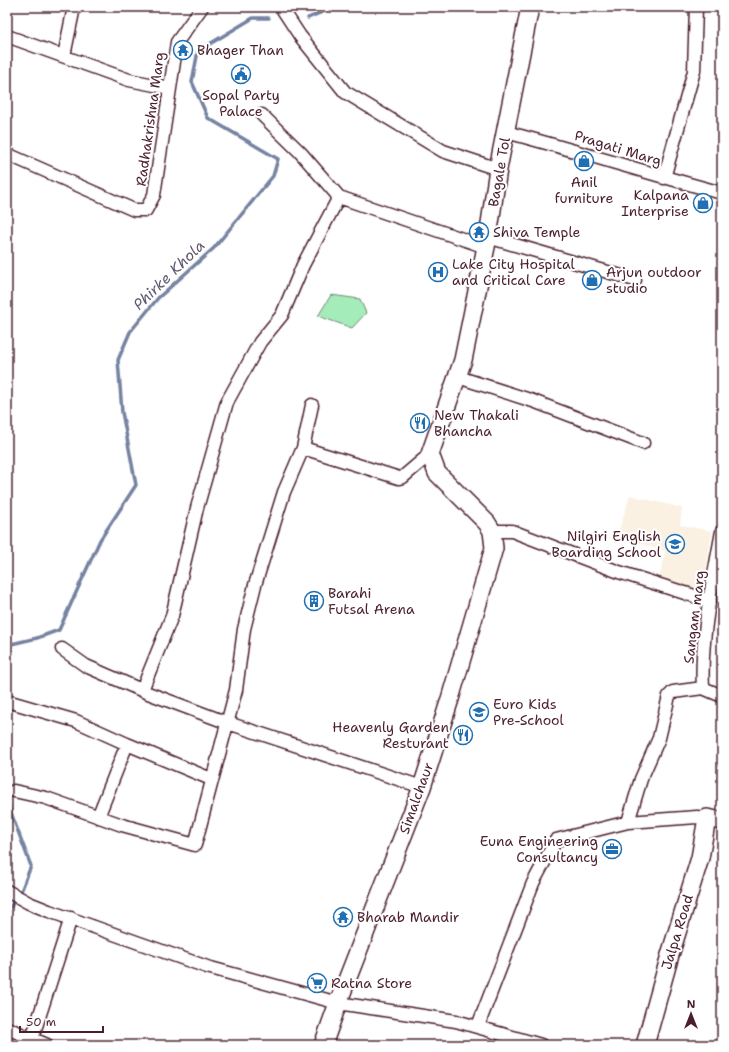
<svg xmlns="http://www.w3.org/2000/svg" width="729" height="1052" font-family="'Shantell Sans',sans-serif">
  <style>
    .built { fill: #faf1e3 }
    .green { fill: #a4ecba; stroke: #778672 }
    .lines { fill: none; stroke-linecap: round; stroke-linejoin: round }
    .stream { stroke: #7583a1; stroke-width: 3.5 }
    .street-casing { stroke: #4a1f2b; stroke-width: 15 }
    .secondary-casing { stroke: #4a1f2b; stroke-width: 20 }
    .street { stroke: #fff; stroke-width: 12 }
    .secondary { stroke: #fff; stroke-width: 17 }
    .labels { text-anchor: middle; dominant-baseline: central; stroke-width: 4; stroke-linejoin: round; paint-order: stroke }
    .poi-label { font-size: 14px; fill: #4a1f2b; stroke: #fff; text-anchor: start }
    .street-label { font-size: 14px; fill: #4a1f2b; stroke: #fff }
    .water-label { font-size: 15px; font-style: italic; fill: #635970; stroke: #fff }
  </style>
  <rect width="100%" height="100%" fill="#fff"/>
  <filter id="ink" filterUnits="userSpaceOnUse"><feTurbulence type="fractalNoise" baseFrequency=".025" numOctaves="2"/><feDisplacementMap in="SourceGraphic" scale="8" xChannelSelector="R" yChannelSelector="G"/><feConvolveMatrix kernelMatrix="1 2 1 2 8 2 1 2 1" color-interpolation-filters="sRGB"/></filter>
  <g filter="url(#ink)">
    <path class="built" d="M630,495L682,508L680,525L712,531L702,595L658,584L665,551L617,537Z"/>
    <path class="green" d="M331,295L360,299L366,313L352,328L318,316Z"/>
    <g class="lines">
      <path class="stream" d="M308,18L325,11L328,7
        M7,645L37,638L59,630L100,540L136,485L122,412L118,360L130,332L158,298L214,248L273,176L278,159L208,118L192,82L198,51L253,18H269
        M7,796L10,810L31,866L20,894
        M7,912L16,899"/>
      <defs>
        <path id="street" d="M281,7L300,36L345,92L443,151L498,169
          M7,36L129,80L170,88
          M64,56L74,7
          M262,115L300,152L339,197L486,247
          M506,132C578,151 650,174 722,193
          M7,154L134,210H146L154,195L177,42L202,7
          M664,178L694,71L696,7
          M488,237L635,280
          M458,377L533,401L643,443
          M303,448L399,478L403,477L430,454
          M492,531H512L619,572L710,601
          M722,531C713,582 700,636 703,688L722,696
          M62,649L86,666L148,693L228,723L422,787
          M142,690L172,616L197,508L227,402L260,342L282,315L303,265L339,197
          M7,701L76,721L127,744L211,779
          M14,791L46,798L122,825L195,845L236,690L244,629L255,585L284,492L303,448L312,405
          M98,817L127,744
          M628,822L641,779L659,738L669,696L673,692L703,688
          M7,891L29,903L49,911L207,967L338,1003L456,1021L541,1045
          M478,1026L533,883L556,840L628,822L697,817L707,818
          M7,1028L47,1045
          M32,1039L71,918"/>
        <path id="secondary" d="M323,1045L338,1003L422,787L450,699L494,548L492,531L487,523L437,473L430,454L463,360L488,237L498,169L530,7
          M645,1045L670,955L700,858L707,818L722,821"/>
      </defs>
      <use href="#street" class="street-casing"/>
      <use href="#secondary" class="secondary-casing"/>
      <use href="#street" class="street"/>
      <use href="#secondary" class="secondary"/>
    </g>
  </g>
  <defs>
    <symbol id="temple-ring" viewBox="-11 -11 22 22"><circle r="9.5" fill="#fff" stroke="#1f6fb2" stroke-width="1.5"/><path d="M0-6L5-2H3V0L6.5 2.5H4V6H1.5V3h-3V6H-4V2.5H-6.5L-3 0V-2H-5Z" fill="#1f6fb2"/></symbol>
    <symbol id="civic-ring" viewBox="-11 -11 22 22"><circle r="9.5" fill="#fff" stroke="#1f6fb2" stroke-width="1.5"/><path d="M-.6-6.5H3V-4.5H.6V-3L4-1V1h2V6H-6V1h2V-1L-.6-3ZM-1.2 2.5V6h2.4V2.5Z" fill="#1f6fb2"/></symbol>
    <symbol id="shop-ring" viewBox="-11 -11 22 22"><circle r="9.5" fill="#fff" stroke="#1f6fb2" stroke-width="1.5"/><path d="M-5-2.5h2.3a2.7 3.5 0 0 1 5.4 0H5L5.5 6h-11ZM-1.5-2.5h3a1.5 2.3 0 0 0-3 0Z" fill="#1f6fb2"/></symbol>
    <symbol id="hospital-ring" viewBox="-11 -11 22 22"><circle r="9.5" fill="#fff" stroke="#1f6fb2" stroke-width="1.5"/><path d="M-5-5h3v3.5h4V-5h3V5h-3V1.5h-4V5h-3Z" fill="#1f6fb2"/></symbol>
    <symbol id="restaurant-ring" viewBox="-11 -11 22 22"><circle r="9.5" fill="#fff" stroke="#1f6fb2" stroke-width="1.5"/><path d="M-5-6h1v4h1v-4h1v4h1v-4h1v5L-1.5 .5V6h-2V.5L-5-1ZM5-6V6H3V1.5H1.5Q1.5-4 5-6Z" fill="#1f6fb2"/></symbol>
    <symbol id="school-ring" viewBox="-11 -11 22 22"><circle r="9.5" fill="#fff" stroke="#1f6fb2" stroke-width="1.5"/><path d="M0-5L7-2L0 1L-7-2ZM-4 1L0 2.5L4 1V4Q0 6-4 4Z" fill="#1f6fb2"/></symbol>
    <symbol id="building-ring" viewBox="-11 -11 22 22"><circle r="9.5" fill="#fff" stroke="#1f6fb2" stroke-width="1.5"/><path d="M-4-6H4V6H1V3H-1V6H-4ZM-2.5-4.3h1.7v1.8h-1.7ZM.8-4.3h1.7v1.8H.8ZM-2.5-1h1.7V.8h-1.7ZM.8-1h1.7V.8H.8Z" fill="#1f6fb2"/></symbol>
    <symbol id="office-ring" viewBox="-11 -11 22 22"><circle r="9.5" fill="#fff" stroke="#1f6fb2" stroke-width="1.5"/><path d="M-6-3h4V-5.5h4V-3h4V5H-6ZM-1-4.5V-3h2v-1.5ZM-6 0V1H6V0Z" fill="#1f6fb2"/></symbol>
    <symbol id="supermarket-ring" viewBox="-11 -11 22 22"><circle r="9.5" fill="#fff" stroke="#1f6fb2" stroke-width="1.5"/><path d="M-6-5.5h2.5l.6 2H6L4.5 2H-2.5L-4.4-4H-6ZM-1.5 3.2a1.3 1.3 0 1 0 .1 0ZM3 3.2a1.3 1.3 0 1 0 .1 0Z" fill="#1f6fb2"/></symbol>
  </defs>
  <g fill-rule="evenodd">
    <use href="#temple-ring" x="172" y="39" width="22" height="22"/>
    <use href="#civic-ring" x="230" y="63" width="22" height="22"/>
    <use href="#shop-ring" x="573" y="150" width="22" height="22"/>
    <use href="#shop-ring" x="692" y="192" width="22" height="22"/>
    <use href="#temple-ring" x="468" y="221" width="22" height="22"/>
    <use href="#hospital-ring" x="427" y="261" width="22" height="22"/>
    <use href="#shop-ring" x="581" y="269" width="22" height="22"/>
    <use href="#restaurant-ring" x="409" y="412" width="22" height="22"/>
    <use href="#school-ring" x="664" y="533" width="22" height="22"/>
    <use href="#building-ring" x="303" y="590" width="22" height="22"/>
    <use href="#school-ring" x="468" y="701" width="22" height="22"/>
    <use href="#restaurant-ring" x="452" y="724" width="22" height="22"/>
    <use href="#office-ring" x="601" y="838" width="22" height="22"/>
    <use href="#temple-ring" x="332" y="906" width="22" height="22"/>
    <use href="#supermarket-ring" x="306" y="972" width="22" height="22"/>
  </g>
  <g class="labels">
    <g class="poi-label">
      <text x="197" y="50">Bhager Than</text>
      <text x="241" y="95" text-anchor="middle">Sopal Party<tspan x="241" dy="16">Palace</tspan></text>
      <text x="584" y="182" text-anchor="middle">Anil<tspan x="584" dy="16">furniture</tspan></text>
      <text x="689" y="195" text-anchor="end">Kalpana<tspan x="689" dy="16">Interprise</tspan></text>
      <text x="493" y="232">Shiva Temple</text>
      <text x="452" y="264">Lake City Hospital<tspan x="452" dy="16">and Critical Care</tspan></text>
      <text x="606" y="272">Arjun outdoor<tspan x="606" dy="16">studio</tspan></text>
      <text x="434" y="415">New Thakali<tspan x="434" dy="16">Bhancha</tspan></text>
      <text x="661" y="536" text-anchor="end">Nilgiri English<tspan x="661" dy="16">Boarding School</tspan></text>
      <text x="328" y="593">Barahi<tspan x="328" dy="16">Futsal Arena</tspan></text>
      <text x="493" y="704">Euro Kids<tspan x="493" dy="16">Pre-School</tspan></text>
      <text x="449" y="727" text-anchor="end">Heavenly Garden<tspan x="449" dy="16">Resturant</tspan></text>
      <text x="598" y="841" text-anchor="end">Euna Engineering<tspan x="598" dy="16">Consultancy</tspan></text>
      <text x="357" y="917">Bharab Mandir</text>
      <text x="331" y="983">Ratna Store</text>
    </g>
    <g class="street-label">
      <text transform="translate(150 119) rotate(-82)">Radhakrishna Marg</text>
      <text transform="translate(618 148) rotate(17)">Pragati Marg</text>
      <text transform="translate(499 172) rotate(-80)">Bagale Tol</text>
      <text transform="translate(694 617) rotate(-83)">Sangam marg</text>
      <text transform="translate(416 798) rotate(-70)">Simalchaur</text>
      <text transform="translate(677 932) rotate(-73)">Jalpa Road</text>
    </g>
    <g class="water-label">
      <text transform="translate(169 275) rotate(-44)">Phirke Khola</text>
    </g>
  </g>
  <rect width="729" height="1052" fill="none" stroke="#fff" stroke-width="24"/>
  <rect x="12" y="12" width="705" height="1028" fill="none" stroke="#4a1f2b" stroke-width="1.5" filter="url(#ink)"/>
  <g transform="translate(691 1014)" stroke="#ffffff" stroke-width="3" paint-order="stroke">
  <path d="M0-3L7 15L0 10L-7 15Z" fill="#4a1f2b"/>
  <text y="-6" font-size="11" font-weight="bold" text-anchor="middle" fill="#4a1f2b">N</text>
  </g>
  <path d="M20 1026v6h83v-6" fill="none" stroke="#4a1f2b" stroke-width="2"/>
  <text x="26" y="1026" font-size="12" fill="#4a1f2b" stroke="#ffffff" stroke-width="3" paint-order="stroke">50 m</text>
</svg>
